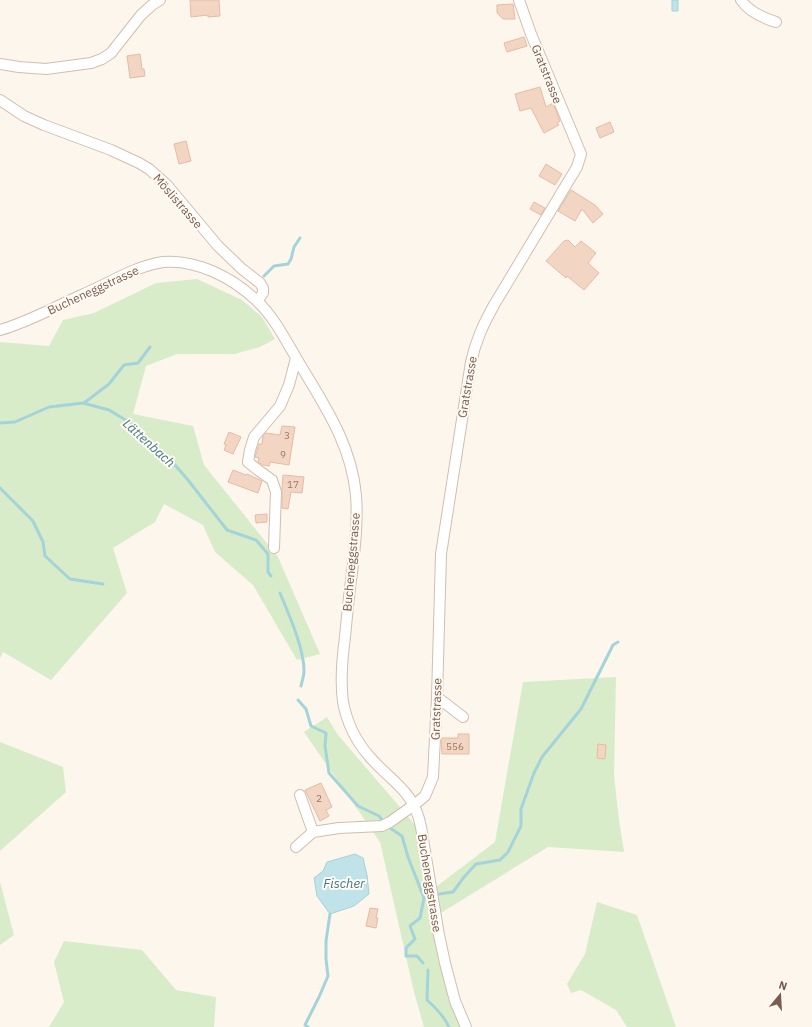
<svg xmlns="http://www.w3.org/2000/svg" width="812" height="1027" font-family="'IBM Plex Sans',sans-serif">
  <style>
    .green { fill: #d8ecc9 }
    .water { fill: #bfe3e8; stroke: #a5d3da }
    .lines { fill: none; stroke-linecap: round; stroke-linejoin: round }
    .stream { stroke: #a5d3da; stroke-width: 3 }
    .building { fill: #f3d5c3; stroke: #e6bba3 }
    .minor-casing { stroke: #d1beb0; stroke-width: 12 }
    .minor { stroke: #fff; stroke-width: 10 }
    .labels { text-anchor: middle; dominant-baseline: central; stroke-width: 4; stroke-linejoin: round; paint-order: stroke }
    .number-label { font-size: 10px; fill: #987a6a }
    .street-label { font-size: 12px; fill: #7a5c4d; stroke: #fffaf3 }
    .water-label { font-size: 13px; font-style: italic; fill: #437c86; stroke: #fffaf3 }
  </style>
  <rect width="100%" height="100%" fill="#fdf6ec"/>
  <path class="green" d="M197,279L242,300L262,317L275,339L260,347L235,354H177L146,366L133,414L193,426L204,465L278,557L320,654L297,660L253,585L215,552L203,525L164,504L155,522L113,548L127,593L51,680L3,652L0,658V342L49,346L63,320L94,313L156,283Z
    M616,677L614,775L619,820L624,852L548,847L431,919L443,976L460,1027H424L414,992L380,842L304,732L327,717L338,735L417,827L428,893L495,842L523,682Z
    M0,742L63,767L66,792L0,851Z
    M0,882L14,935L0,945Z
    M597,902L637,915L676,1027H627L616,1010L581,990L571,993L567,984L585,954Z
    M64,941L142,950L176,990L216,997L214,1027H49L64,1002L54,962Z"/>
  <path class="water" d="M672,0H678V11H672Z
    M355,854L363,858L367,875L369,894L354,906L330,914L317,896L314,878L323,871L327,862Z"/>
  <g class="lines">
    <path class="stream" d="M264,276L274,266L288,264L291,259L294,247L300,238
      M84,403L109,384L124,365L138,363L150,347
      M0,423L15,422L49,407L83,403L109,410L129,422L168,457L188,480L227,530L256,540L268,554V572L271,576
      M0,488L33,521L43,542L45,556L70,579L103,584
      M280,593C289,615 304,648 304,671C304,676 302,681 301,686
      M298,700L306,709L311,726L326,733L325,746L329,773L358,806L379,816L383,821
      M390,828L402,836L408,857L424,898L420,918L410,926L415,939L406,948V956H417L423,963
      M439,894L453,892L464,877L476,864L500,860L508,852L521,826V809L534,773L542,757L581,709L613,645L618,642
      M428,970L427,1000C436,1008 444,1016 449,1027
      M308,1027L305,1025L319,997L328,976L326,959V941L330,914"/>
  </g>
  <path class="building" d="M190,0H219L220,16L208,17V15L191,17Z
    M513,4L515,19H503L497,13V5Z
    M524,37L527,46L507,52L504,43Z
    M140,54L142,69H144L145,76L130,78L127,56Z
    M540,87L546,107L553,103L560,121L557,123L559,125L544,133L531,108L520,111L515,94Z
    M610,122L614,132L600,138L596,128Z
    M186,141L191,161L179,164L174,144Z
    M546,164L562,174L555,185L539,176Z
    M571,190L595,205L603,214L593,223L582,209L575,221L558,211Z
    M534,202L545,208L541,215L530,209Z
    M568,240L575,247L581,241L596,253L588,263L599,273L584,290L567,276L566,278L546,261L564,241Z
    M282,426L295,427L289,465L270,462L269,466L263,465L258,462L259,458L255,457L259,444H262L263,436L266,433L280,435Z
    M229,432L241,437L233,454L224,450L226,445L224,444Z
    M233,470L246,475L247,474L262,481L258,493L228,482Z
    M283,475L304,477L302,493L291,492L288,509L282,508V489Z
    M267,514V522L256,523L255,515Z
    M458,734H469V754H442L441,738H458Z
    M598,744L606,745L605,759L597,758Z
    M321,783L332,807L326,810L329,816L320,821L305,790Z
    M370,908L378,909L376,918H378L376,928L366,926Z"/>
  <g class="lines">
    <defs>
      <path id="minor" d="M741,0C749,12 763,18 776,22
        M0,64L19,67L46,69L91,63L102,59L111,53L141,15L152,5L160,0
        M0,100L24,116L44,125L111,150L139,163L149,169L167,185L218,246L242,269L260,283L263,288V293L261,296L257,301
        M0,330C18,325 35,317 52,309C70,300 89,292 107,283C125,274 143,265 163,262C197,259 233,278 257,301C275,318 286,341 298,361C324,405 351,443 356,495C358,521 355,547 352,573C349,594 347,616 345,637C342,659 340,680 343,702C347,723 355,740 369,756C391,782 414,790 421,827L439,935L445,963L455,1001L466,1027
        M274,548L276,492L272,480L258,470L248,462L250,450L254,437L280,406L289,385L296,358
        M437,697L463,717
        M300,795L313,832
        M296,847L313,832L339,828L382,826L390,822L414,805L425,796L433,777L437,697L441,554L471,362C476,340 483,325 494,305L577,167L581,154L531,34L519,0"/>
    </defs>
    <use href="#minor" class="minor-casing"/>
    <use href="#minor" class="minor"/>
  </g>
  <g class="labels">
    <g class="number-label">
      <text x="287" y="435">3</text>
      <text x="283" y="454">9</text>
      <text x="293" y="484">17</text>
      <text x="455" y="746">556</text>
      <text x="319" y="798">2</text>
    </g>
    <g class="street-label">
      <text transform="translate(547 74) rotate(68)">Gratstrasse</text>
      <text transform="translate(178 201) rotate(49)">Möslistrasse</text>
      <text transform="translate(93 290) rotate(-25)">Bucheneggstrasse</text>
      <text transform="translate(467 387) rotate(-80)">Gratstrasse</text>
      <text transform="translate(351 562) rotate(-85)">Bucheneggstrasse</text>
      <text transform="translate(436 709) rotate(-88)">Gratstrasse</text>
      <text transform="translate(430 883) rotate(81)">Bucheneggstrasse</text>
    </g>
    <g class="water-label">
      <text transform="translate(149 443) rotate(42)">Lättenbach</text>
      <text x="344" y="883">Fischer</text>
    </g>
  </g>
  <g transform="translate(780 995) rotate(18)" stroke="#fffaf3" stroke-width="3" paint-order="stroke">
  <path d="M0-3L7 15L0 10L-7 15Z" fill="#7a5c4d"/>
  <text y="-6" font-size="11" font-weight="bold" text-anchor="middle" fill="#7a5c4d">N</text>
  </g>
</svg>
